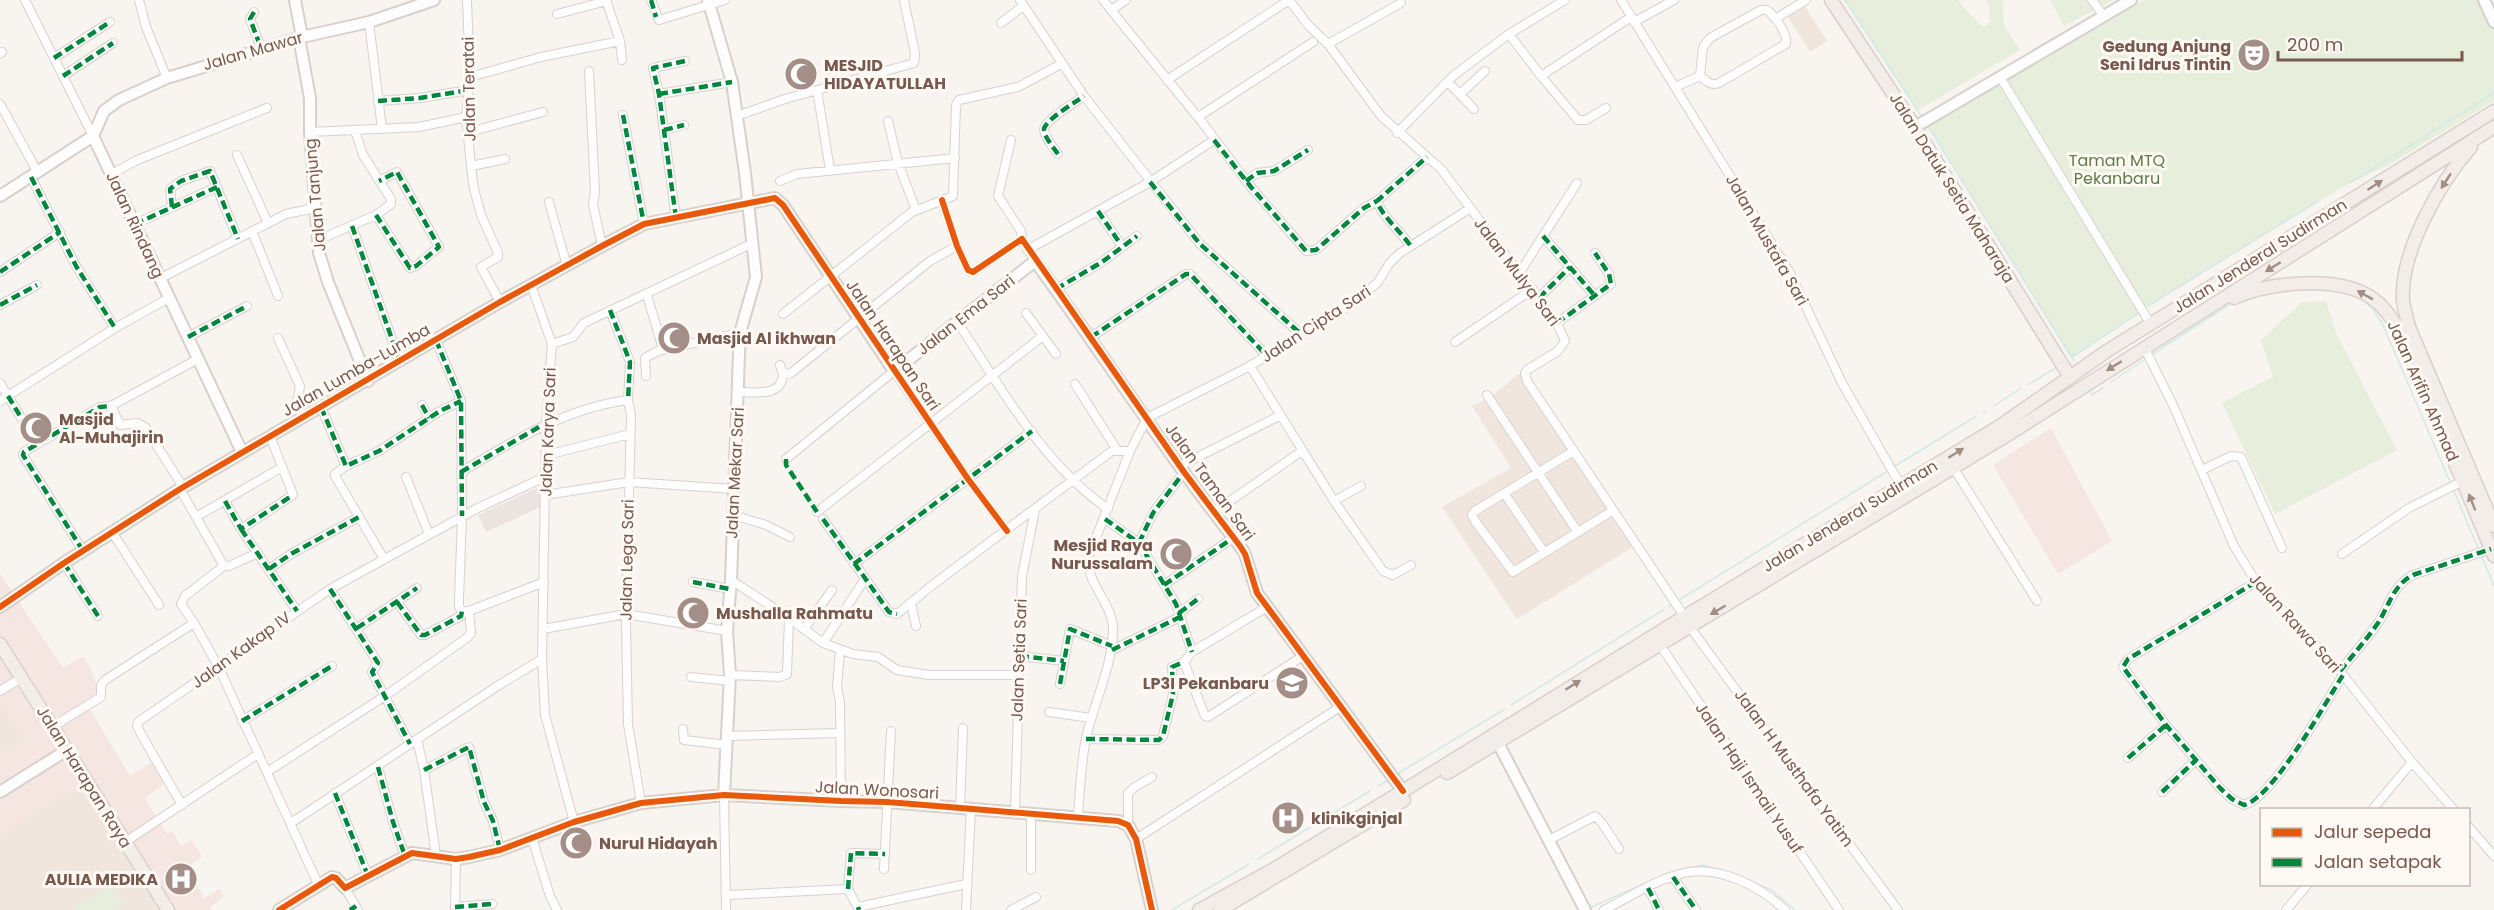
<svg xmlns="http://www.w3.org/2000/svg" width="2494" height="910" font-family="Poppins,sans-serif">
  <style>
    .residential { fill: #f0e6de }
    .commercial { fill: #f5e6e2 }
    .industrial { fill: #eae3df }
    .education { fill: #f4eef5 }
    .green { fill: #e8eedc }
    .lines { fill: none; stroke-linecap: round; stroke-linejoin: round }
    .stream { stroke: #d2e9e8; stroke-width: 1.5 }
    .street-casing { stroke: #d8d1ce; stroke-width: 10 }
    .secondary-casing { stroke: #d8d0cc; stroke-width: 14 }
    .primary-casing { stroke: #d9d0cc; stroke-width: 15 }
    .street { stroke: #fefdfd; stroke-width: 8 }
    .secondary { stroke: #fefdfd; stroke-width: 10 }
    .primary { stroke: #f2ede8; stroke-width: 12 }
    .quiet { stroke: #00873e; stroke-width: 4.5; stroke-dasharray: 9 4.5; stroke-linecap: butt }
    .cycleway-casing { stroke: #fef9f3; stroke-width: 10 }
    .cycleway { stroke: #e8590c; stroke-width: 6 }
    .oneway { fill: #a28d85 }
    .labels { text-anchor: middle; dominant-baseline: central; stroke-width: 6; stroke-linejoin: round; paint-order: stroke }
    .poi-label { font-size: 16px; font-weight: bold; fill: #775950; stroke: #fef9f3; text-anchor: start }
    .street-label { font-size: 16px; fill: #775950; stroke: #fef9f3 }
    .park-label { font-size: 16px; fill: #5d7c48; stroke: #fef9f3 }
  </style>
  <rect width="100%" height="100%" fill="#f8f4f0"/>
  <path class="residential" d="M1804,5L1827,41L1810,52L1787,15Z
    M1523,371L1636,545L1517,619L1442,507L1511,468L1472,406L1489,398Z
    M0,703L23,738L0,753Z
    M84,783L164,910H0V835Z"/>
  <path class="commercial" d="M2051,428L2112,541L2058,574L1993,465Z
    M0,574L63,668L83,656L91,669L99,692L85,701L130,776L155,760L168,781L145,798L167,834L172,831L181,846L192,840L202,857L186,868L205,898L219,889L224,897L211,906L212,910H164L84,783L0,835V753L23,738L0,703Z"/>
  <path class="industrial" d="M546,484L547,504L486,532L478,515Z"/>
  <path class="education" d="M1294,671L1303,685L1290,695L1280,681Z"/>
  <path class="green" d="M1845,0H1958L1969,14L1984,27L1990,22L1989,7L1986,0H2003L2004,26L2020,50L1918,110Z
    M2050,0H2114L2064,26Z
    M2144,0H2480L2494,29V101L2387,166L2350,183L2297,214L2150,305L2071,357L1928,126Z
    M2326,301L2336,333L2397,450L2275,514L2222,403L2273,377L2261,340L2302,302Z
    M110,886L124,903L117,910H72Z"/>
  <g class="lines">
    <path class="stream" d="M1845,0L1922,117
      M1928,126L2074,361
      M2350,183L2494,93
      M2363,300L2374,310L2383,325L2450,482
      M2148,306L2318,201
      M2153,354L2233,302
      M2072,357L2140,312
      M2111,382L2144,360
      M2029,384L2057,367
      M2090,391L2092,395L2103,388
      M1994,406L2021,388
      M1984,412L1985,411
      M1895,466L1975,417
      M2454,491L2478,548
      M2482,557L2494,586
      M1679,600L1886,472
      M1669,607L1671,605
      M1511,705L1663,610
      M1397,774L1505,709
      M1378,786L1388,780
      M1258,859L1370,791
      M1671,873L1702,865L1727,872
      M1743,878L1772,890L1795,910
      M1589,908L1653,880
      M1172,910L1249,864"/>
    <defs>
      <path id="street" d="M25,0L93,136
        M139,0L146,27L167,78
        M467,0L470,77L466,117L471,166L474,189L481,215L498,253V257L481,267L500,302
        M606,0L620,41L622,60
        M651,0L659,20L725,0
        M1020,0L1084,96L1200,244L1302,335
        M1103,0L1201,121L1251,187L1306,251L1316,250L1364,208L1377,201
        M1289,0L1309,26L1328,44L1381,116L1441,169L1557,323L1565,341L1558,351L1527,370L1525,373L1527,381L1684,616
        M1621,0L1790,273L1842,383L1901,486
        M2092,0L2103,15
        M1111,10L1126,0
        M1761,10H1767C1775,16 1788,34 1786,44L1719,83C1711,86 1706,81 1700,76L1703,47L1710,38Z
        M254,12L250,19L261,48
        M557,14L607,1
        M1775,19L1806,0
        M369,22L382,129
        M1634,22L1674,0
        M1001,23L1023,6
        M1509,34L1565,0
        M1328,44L1401,3
        M0,54L2,52
        M54,58L110,22
        M589,71L595,192L593,204L602,246
        M63,76L113,43
        M1541,76L1578,120H1586L1606,108
        M470,77L541,57L620,41
        M2000,77L2150,323
        M1167,80L1289,0
        M1448,82L1474,109
        M1675,87L1700,76
        M817,90L830,170
        M659,94L732,82
        M1460,94L1485,71
        M378,101L420,98L469,90
        M0,104L38,173
        M623,115L644,224
        M737,116L785,99L914,63L915,53L904,0
        M1198,117L1313,42
        M888,121L898,163L916,210
        M664,130L684,125
        M310,132L419,127L466,117
        M469,132L543,112
        M1397,133L1453,76L1509,34L1541,76L1631,17
        M1011,140L998,196L1021,231L1022,239
        M1058,154C1054,148 1044,137 1044,129C1045,120 1076,102 1084,96
        M237,155L268,223
        M471,166L505,159
        M112,174L135,161L267,108
        M31,177L76,266L115,328
        M780,181L797,174L955,158
        M1246,181L1257,173L1274,171L1308,150
        M942,200L957,246L968,270L973,272L1022,239L1035,261
        M549,202L567,266
        M172,207L170,189L181,181L210,171L238,239
        M1098,211L1119,242
        M376,215L410,268L416,266L439,247L397,172L379,181
        M676,218L659,94L653,68L685,61
        M135,224L217,187
        M352,226L400,362
        M252,231L278,296
        M1543,236L1595,296
        M318,240L376,215L391,204V199L363,155L355,131
        M1410,245C1401,232 1381,215 1377,201L1427,157
        M1027,250L1150,182L1214,140
        M0,272L60,232
        M1520,272L1577,183
        M161,278L286,214L315,208
        M531,285L552,344L546,423L542,659L545,715L574,822
        M1056,289L1102,262L1137,236
        M647,295L663,349
        M1539,298L1570,267
        M0,305L37,285
        M610,310L630,362L628,400
        M1026,313L1056,354
        M783,314L912,212L953,196L956,105L959,100L1018,87L1061,64
        M958,323C1001,388 1043,464 1108,509
        M1557,323L1611,284L1609,274L1595,253
        M188,337L247,306
        M1091,337L1186,274H1190L1267,356
        M278,338L300,386L297,402L303,416
        M436,340L461,401L462,516L459,599V607L462,611H469
        M1455,342L1533,289
        M552,344L573,337L584,323L751,244
        M2144,347L2173,405L2234,546L2256,582L2340,671L2412,762L2454,810
        M780,365L783,375L791,373L930,261L957,246
        M1250,366L1334,501L1383,571L1393,575L1411,565
        M646,376L645,358L658,351L740,333
        M0,383L37,444
        M1075,384L1117,450
        M739,392C756,392 781,397 783,375
        M1487,395L1577,531
        M0,401L115,328L169,298
        M422,405L429,418
        M111,406L120,425L137,423L145,427L183,487
        M321,407L346,466L379,451L440,411L461,401
        M1572,452L1475,511L1472,515L1475,521L1513,572L1612,511
        M547,455L630,434
        M786,459L894,371L968,479L1007,531
        M346,466L335,474V476L384,559
        M1180,466L1281,415
        M1953,467L2037,601
        M2202,470L2231,456L2241,457L2282,548
        M461,472C513,441 566,408 628,400L631,415L626,623L628,724L641,803
        M406,477L429,534
        M180,489L224,566L185,596L181,604L194,623L219,668L318,884
        M1504,493L1544,552
        M545,495L629,482L734,489
        M225,501L241,529L293,495L270,436
        M1334,501L1361,486
        M817,512L1043,336
        M1214,512L1302,451
        M733,515L766,525L790,537
        M196,517L282,467
        M823,519L889,612L897,614L935,583L1112,451H1130
        M1105,519L1139,543L1176,604L1192,652
        M241,529L297,611
        M112,532L159,605
        M1139,543L1153,513L1184,472
        M83,551L23,455L24,452L100,407L111,406L198,359
        M2342,554L2409,508L2463,481
        M64,563L98,616
        M854,564L1032,431
        M224,566H229L258,553
        M269,569L291,554L359,517
        M731,580L789,618L823,643L853,654L878,657L897,670L929,675H1018
        M693,582L730,589
        M2256,582L2128,659L2123,667L2166,725L2220,788L2232,799L2244,805C2274,797 2325,703 2343,675
        M1164,585L1233,538
        M330,589L378,663L372,672L410,744
        M397,602L421,635H425L461,616L462,611
        M911,603L916,626
        M469,611L544,582
        M1179,613L1198,599
        M1689,626L1898,910
        M357,628L417,588
        M543,629L626,614L727,631
        M804,629L832,590
        M823,643L865,579
        M1660,645L1839,910
        M840,650L837,687L840,702L841,801
        M1112,650L1180,617
        M1020,656L1064,661
        M1184,662L1205,716L1208,717L1303,656
        M1184,662L1192,652L1267,607
        M2340,671C2353,655 2366,640 2378,623C2389,606 2393,585 2413,575L2491,549
        M730,675L780,677L787,674L789,618
        M691,677L730,681
        M1060,684L1070,629L1112,646
        M0,691L21,678
        M1049,712L1091,718
        M242,721L332,666
        M52,727L101,697V685L105,680L194,623
        M683,729L684,740L727,745
        M728,736L840,733
        M417,739L424,770L436,856
        M1086,739L1159,740L1163,736L1173,694L1172,667L1184,662
        M2128,758L2166,725
        M378,767L393,822L405,856
        M424,770L469,747L484,802L493,821L500,850
        M267,772L385,696L468,637L471,633L469,611
        M2162,792L2196,760
        M335,793L368,876
        M724,795L726,910
        M182,805L141,734L137,726L138,722L330,589L476,509L547,476
        M960,809L963,728
        M2372,810L2412,762
        M1015,812L1022,576L1035,510
        M1031,813V870
        M1078,816C1080,790 1081,763 1086,738C1094,702 1112,668 1113,631C1114,604 1086,584 1088,558L1130,451L1147,418L1250,366L1358,300L1378,282L1389,264L1400,253L1469,209
        M291,823L496,687L542,659
        M1128,825V793L1135,787L1152,777
        M2468,826L2494,856
        M532,838L550,896L557,910
        M1136,839L1340,707
        M1549,840L1595,816L1602,823L1619,849
        M125,842L258,754
        M884,869L891,731
        M1673,877L1696,910
        M345,888L358,910
        M1648,888L1659,910
        M848,889L851,853L885,854
        M727,895L848,889L859,910
        M455,907L492,904
        M858,907L966,884
        M455,910L456,859
        M966,910L971,809
        M1011,910L1036,897
        M1604,910C1630,897 1659,877 1689,872C1722,867 1761,887 1785,910
        M2286,910L2308,884"/>
      <path id="secondary" d="M295,0L302,37
        M708,0L732,82L745,173L756,277L740,333L739,353L731,580L727,631L730,675L724,795
        M2484,0L2494,22
        M299,38L310,98V132L319,253L328,282L368,381
        M1915,127L2131,0
        M93,136L104,111L119,100L167,78L302,37L369,22L434,0
        M93,136L242,452
        M0,196L93,136
        M0,607L64,563L180,489L500,302L602,246L644,224L775,198L783,205L894,371L1035,261C1104,355 1167,455 1240,546L1245,554L1257,593L1403,791
        M1498,743L1585,910
        M0,792L67,750
        M279,910L332,877L336,878L345,888L412,853L456,859L469,857L500,850L574,822L641,803L724,795L841,801L888,802L1118,821L1128,825L1136,839L1152,910"/>
      <path id="primary" d="M1831,0L1915,127L2070,377
        M2471,147C2440,182 2400,252 2403,300C2404,309 2407,318 2409,327L2494,526
        M2234,298C2269,282 2339,275 2372,298C2384,306 2392,318 2399,330L2494,556
        M0,644L168,910
        M1447,773L2009,434L2494,127
        M1199,910L1274,869L1403,791L1682,618L2000,426L2107,351L2494,111
        M1220,910L1404,800"/>
    </defs>
    <use href="#street" class="street-casing"/>
    <use href="#secondary" class="secondary-casing"/>
    <use href="#primary" class="primary-casing"/>
    <use href="#street" class="street"/>
    <use href="#secondary" class="secondary"/>
    <use href="#primary" class="primary"/>
    <path class="quiet" d="M651,0L656,17
      M254,12L250,19L261,48
      M54,58L110,22
      M63,76L113,43
      M659,94L732,82
      M378,101L420,98L469,90
      M623,115L644,224
      M664,130L684,125
      M1214,140L1251,187L1306,251L1316,250L1364,208L1377,201
      M1058,154C1054,148 1044,137 1044,129C1045,120 1076,102 1084,96
      M31,177L76,266L115,328
      M1246,181L1257,173L1274,171L1308,150
      M1150,182L1200,244L1302,335
      M172,207L170,189L181,181L210,171L238,239
      M1098,211L1119,242
      M376,215L410,268L416,266L439,247L397,172L379,181
      M676,218L659,94L653,68L685,61
      M135,224L217,187
      M352,226L400,362
      M1543,236L1595,296
      M1410,245C1401,232 1381,215 1377,201L1427,157
      M0,272L60,232
      M1056,289L1102,262L1137,236
      M1539,298L1570,267
      M0,305L37,285
      M610,310L630,362L628,400
      M1557,323L1611,284L1609,274L1595,253
      M188,337L247,306
      M1091,337L1186,274H1190L1267,356
      M436,340L461,401L462,516
      M8,396L37,444
      M422,405L429,418
      M321,407L346,466L379,451L440,411L461,401
      M786,459V465L817,512
      M461,472L546,423
      M225,501L241,529L293,495
      M823,519L889,612L897,614
      M1105,519L1139,543L1176,604L1192,652
      M241,529L297,611
      M1139,543L1153,513L1184,472
      M83,551L23,455L24,452L100,407L111,406
      M64,563L98,616
      M854,564L1032,431
      M269,569L291,554L359,517
      M693,582L730,589
      M2256,582L2128,659L2123,667L2166,725L2220,788L2232,799L2244,805C2274,797 2325,703 2343,675
      M1164,585L1233,538
      M330,589L378,663L372,672L410,744
      M397,602L421,635H425L461,616L462,611
      M1179,613L1198,599
      M357,628L417,588
      M1112,650L1180,617
      M1020,656L1064,661
      M2340,671C2353,655 2366,640 2378,623C2389,606 2393,585 2413,575L2491,549
      M1060,684L1070,629L1112,646
      M242,721L332,666
      M1086,739L1159,740L1163,736L1173,694L1172,667L1184,662
      M2128,758L2166,725
      M378,767L393,822L405,856
      M424,770L469,747L484,802L493,821L500,850
      M2162,792L2196,760
      M335,793L368,876
      M1673,877L1696,910
      M1648,888L1659,910
      M848,889L851,853L885,854
      M455,907L492,904
      M858,907L859,910
      M350,910L356,906"/>
    <defs>
      <path id="cycleway" d="M942,200L957,246L968,270L973,272L1022,239L1184,472L1240,546L1245,554L1257,593L1403,791
        M0,607L64,563L180,489L500,302L602,246L644,224L775,198L783,205L968,479L1007,531
        M279,910L332,877L336,878L345,888L412,853L456,859L469,857L500,850L574,822L641,803L724,795L841,801L888,802L1118,821L1128,825L1136,839L1152,910"/>
    </defs>
    <use href="#cycleway" class="cycleway-casing"/>
    <use href="#cycleway" class="cycleway"/>
  </g>
  <defs><path id="oneway-solid" d="M-6-.8H1V-3.2L6.5 0L1 3.2V.8H-6Z" transform="scale(1.5)"/></defs>
  <g class="oneway">
    <use href="#oneway-solid" transform="translate(2446 181) rotate(123)"/>
    <use href="#oneway-solid" transform="translate(2375 185) rotate(-33)"/>
    <use href="#oneway-solid" transform="translate(2273 267) rotate(148)"/>
    <use href="#oneway-solid" transform="translate(2365 295) rotate(-151)"/>
    <use href="#oneway-solid" transform="translate(2114 366) rotate(148)"/>
    <use href="#oneway-solid" transform="translate(1956 453) rotate(-32)"/>
    <use href="#oneway-solid" transform="translate(2472 502) rotate(-112)"/>
    <use href="#oneway-solid" transform="translate(1718 610) rotate(150)"/>
    <use href="#oneway-solid" transform="translate(1573 685) rotate(-32)"/>
  </g>
  <defs>
    <symbol id="theatre-disc" viewBox="-11 -11 22 22"><circle r="9.5" fill="#a48f88" stroke="#fef9f3"/><path d="M-5-5.5Q0-4 5-5.5V0Q5 5 0 6Q-5 5-5 0ZM-3.3-2.5H-1v1.5H-3.3ZM1-2.5H3.3v1.5H1ZM-2.8 1Q0 5.5 2.8 1Z" fill="#fff"/></symbol>
    <symbol id="mosque-disc" viewBox="-11 -11 22 22"><circle r="9.5" fill="#a48f88" stroke="#fef9f3"/><path d="M3.5-4.9A6 6 0 1 0 3.5 4.9A5 5 0 1 1 3.5-4.9Z" fill="#fff"/></symbol>
    <symbol id="university-disc" viewBox="-11 -11 22 22"><circle r="9.5" fill="#a48f88" stroke="#fef9f3"/><path d="M0-5L7-2L0 1L-7-2ZM-4 1L0 2.5L4 1V4Q0 6-4 4Z" fill="#fff"/></symbol>
    <symbol id="hospital-disc" viewBox="-11 -11 22 22"><circle r="9.5" fill="#a48f88" stroke="#fef9f3"/><path d="M-5-5h3v3.5h4V-5h3V5h-3V1.5h-4V5h-3Z" fill="#fff"/></symbol>
  </defs>
  <g fill-rule="evenodd">
    <use href="#theatre-disc" x="2235" y="36" width="38" height="38"/>
    <use href="#mosque-disc" x="782" y="55" width="38" height="38"/>
    <use href="#mosque-disc" x="655" y="319" width="38" height="38"/>
    <use href="#mosque-disc" x="17" y="409" width="38" height="38"/>
    <use href="#mosque-disc" x="1157" y="535" width="38" height="38"/>
    <use href="#mosque-disc" x="674" y="594" width="38" height="38"/>
    <use href="#university-disc" x="1273" y="664" width="38" height="38"/>
    <use href="#hospital-disc" x="1269" y="799" width="38" height="38"/>
    <use href="#mosque-disc" x="557" y="824" width="38" height="38"/>
    <use href="#hospital-disc" x="162" y="860" width="38" height="38"/>
  </g>
  <g class="labels">
    <g class="poi-label">
      <text x="2231" y="46" text-anchor="end">Gedung Anjung<tspan x="2231" dy="18">Seni Idrus Tintin</tspan></text>
      <text x="824" y="65">MESJID<tspan x="824" dy="18">HIDAYATULLAH</tspan></text>
      <text x="697" y="338">Masjid Al ikhwan</text>
      <text x="59" y="419">Masjid<tspan x="59" dy="18">Al-Muhajirin</tspan></text>
      <text x="1153" y="545" text-anchor="end">Mesjid Raya<tspan x="1153" dy="18">Nurussalam</tspan></text>
      <text x="716" y="613">Mushalla Rahmatu</text>
      <text x="1269" y="683" text-anchor="end">LP3I Pekanbaru</text>
      <text x="1311" y="818">klinikginjal</text>
      <text x="599" y="843">Nurul Hidayah</text>
      <text x="158" y="879" text-anchor="end">AULIA MEDIKA</text>
    </g>
    <g class="street-label">
      <text transform="translate(253 51) rotate(-16)">Jalan Mawar</text>
      <text transform="translate(469 89) rotate(-91)">Jalan Teratai</text>
      <text transform="translate(1952 188) rotate(58)">Jalan Datuk Setia Maharaja</text>
      <text transform="translate(315 195) rotate(-95)">Jalan Tanjung</text>
      <text transform="translate(135 225) rotate(65)">Jalan Rindang</text>
      <text transform="translate(1767 240) rotate(60)">Jalan Mustafa Sari</text>
      <text transform="translate(2260 256) rotate(-32)">Jalan Jenderal Sudirman</text>
      <text transform="translate(1517 272) rotate(53)">Jalan Mulya Sari</text>
      <text transform="translate(966 315) rotate(-38)">Jalan Ema Sari</text>
      <text transform="translate(1316 324) rotate(-33)">Jalan Cipta Sari</text>
      <text transform="translate(893 345) rotate(56)">Jalan Harapan Sari</text>
      <text transform="translate(356 370) rotate(-30)">Jalan Lumba-Lumba</text>
      <text transform="translate(2423 391) rotate(66)">Jalan Arifin Ahmad</text>
      <text transform="translate(548 432) rotate(-88)">Jalan Karya Sari</text>
      <text transform="translate(735 473) rotate(-87)">Jalan Mekar Sari</text>
      <text transform="translate(1210 482) rotate(54)">Jalan Taman Sari</text>
      <text transform="translate(1850 516) rotate(-31)">Jalan Jenderal Sudirman</text>
      <text transform="translate(627 560) rotate(-89)">Jalan Lega Sari</text>
      <text transform="translate(2295 623) rotate(48)">Jalan Rawa Sari</text>
      <text transform="translate(241 650) rotate(-36)">Jalan Kakap IV</text>
      <text transform="translate(1019 660) rotate(-88)">Jalan Setia Sari</text>
      <text transform="translate(1794 768) rotate(54)">Jalan H Musthafa Yatim</text>
      <text transform="translate(84 777) rotate(58)">Jalan Harapan Raya</text>
      <text transform="translate(1749 778) rotate(56)">Jalan Haji Ismail Yusuf</text>
      <text transform="translate(877 790) rotate(3)">Jalan Wonosari</text>
    </g>
    <g class="park-label">
      <text x="2117" y="160">Taman MTQ<tspan x="2117" dy="18">Pekanbaru</tspan></text>
    </g>
  </g>
  <rect x="2260" y="808" width="210" height="78" fill="#fef9f3" stroke="#c8b9b2" stroke-width="1.5"/>
  <rect x="2272" y="828" width="30" height="9" fill="#e8590c" stroke="#c8b9b2" stroke-width="1.5"/>
  <text x="2314" y="838" font-size="18" fill="#775950">Jalur sepeda</text>
  <rect x="2272" y="858" width="30" height="9" fill="#00873e" stroke="#c8b9b2" stroke-width="1.5"/>
  <text x="2314" y="868" font-size="18" fill="#775950">Jalan setapak</text>
  <path d="M2278 51v9h184v-9" fill="none" stroke="#775950" stroke-width="3"/>
  <text x="2287" y="51" font-size="18" fill="#775950" stroke="#fef9f3" stroke-width="4.5" paint-order="stroke">200 m</text>
</svg>
